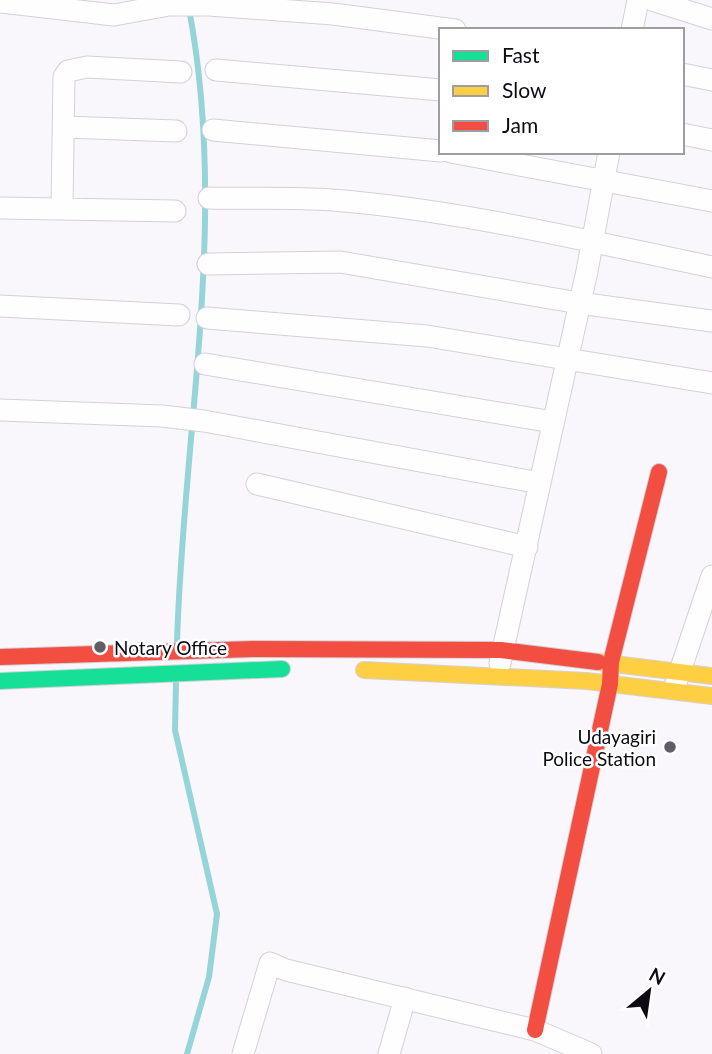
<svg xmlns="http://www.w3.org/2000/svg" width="712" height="1054" font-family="Lato,sans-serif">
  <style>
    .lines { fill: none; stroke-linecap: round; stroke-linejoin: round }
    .stream { stroke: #95d5d9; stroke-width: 6 }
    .street-casing { stroke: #d4d0d8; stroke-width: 23 }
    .fast-casing { stroke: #d4d0d8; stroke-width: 18 }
    .slow-casing { stroke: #d4d0d8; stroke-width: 18 }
    .jam-casing { stroke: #d4d0d8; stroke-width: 18 }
    .street { stroke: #fefefe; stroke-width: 21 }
    .fast { stroke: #16e098; stroke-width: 16 }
    .slow { stroke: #ffcf43; stroke-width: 16 }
    .jam { stroke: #f24e42; stroke-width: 16 }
    .poi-dot { fill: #605d65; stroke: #fff; stroke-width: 2.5 }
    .labels { text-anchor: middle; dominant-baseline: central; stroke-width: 5; stroke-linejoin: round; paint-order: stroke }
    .poi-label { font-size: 19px; fill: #0d0a14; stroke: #fff; text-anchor: start }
  </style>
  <rect width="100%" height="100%" fill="#f9f7fb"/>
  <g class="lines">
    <path class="stream" d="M177,643C183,432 229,219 189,9
      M176,682L175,730L217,914L209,977L187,1054"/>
    <defs>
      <path id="street" d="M652,0L712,19
        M0,2L114,15L169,5H209L333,14L455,30
        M632,30L638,0
        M216,70L441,90
        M682,74L712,80
        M65,127L176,131
        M213,130L441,151
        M682,134L712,140
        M451,152L712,201
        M209,198C250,199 291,197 332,200C460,210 587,241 712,267
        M62,207L64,77L68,71L87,67L181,72
        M0,208L175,211
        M208,264L340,262L579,303L712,321
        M0,306L179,315
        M207,318L427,336L712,383
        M205,364L553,422
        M0,410L162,416L204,421L540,483
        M257,484L527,547
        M500,663L587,271L609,152
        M675,686L712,576
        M243,1054L270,963L286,970L535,1030L591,1054
        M389,1054L405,998"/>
      <path id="fast" d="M0,681L282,669"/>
      <path id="slow" d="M598,662L712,676
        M364,670L587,681L712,696"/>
      <path id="jam" d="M0,657L253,649L501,650L598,662
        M535,1030L610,684L611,662L659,472"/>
    </defs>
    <use href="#street" class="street-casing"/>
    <use href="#fast" class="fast-casing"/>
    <use href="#slow" class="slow-casing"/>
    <use href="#jam" class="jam-casing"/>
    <use href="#street" class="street"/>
    <use href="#fast" class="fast"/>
    <use href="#slow" class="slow"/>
    <use href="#jam" class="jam"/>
  </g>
  <g class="poi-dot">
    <circle cx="100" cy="647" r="7"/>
    <circle cx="670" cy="747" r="7"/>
  </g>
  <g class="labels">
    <g class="poi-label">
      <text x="114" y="647">Notary Office</text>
      <text x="656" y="736" text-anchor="end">Udayagiri<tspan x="656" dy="22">Police Station</tspan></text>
    </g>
  </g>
  <rect x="439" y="28" width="245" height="126" fill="#ffffff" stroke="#9e9da1" stroke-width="2"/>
  <rect x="453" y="51" width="35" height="10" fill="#16e098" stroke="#9e9da1" stroke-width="2"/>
  <text x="502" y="63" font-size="21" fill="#0d0a14">Fast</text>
  <rect x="453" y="86" width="35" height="10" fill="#ffcf43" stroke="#9e9da1" stroke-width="2"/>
  <text x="502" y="98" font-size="21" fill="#0d0a14">Slow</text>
  <rect x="453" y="121" width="35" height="10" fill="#f24e42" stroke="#9e9da1" stroke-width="2"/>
  <text x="502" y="133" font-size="21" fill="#0d0a14">Jam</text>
  <g transform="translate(649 991) rotate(29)" stroke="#ffffff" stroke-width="5" paint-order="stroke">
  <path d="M0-5L12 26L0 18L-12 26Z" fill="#0d0a14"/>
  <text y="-10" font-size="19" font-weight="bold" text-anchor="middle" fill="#0d0a14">N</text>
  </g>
</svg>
